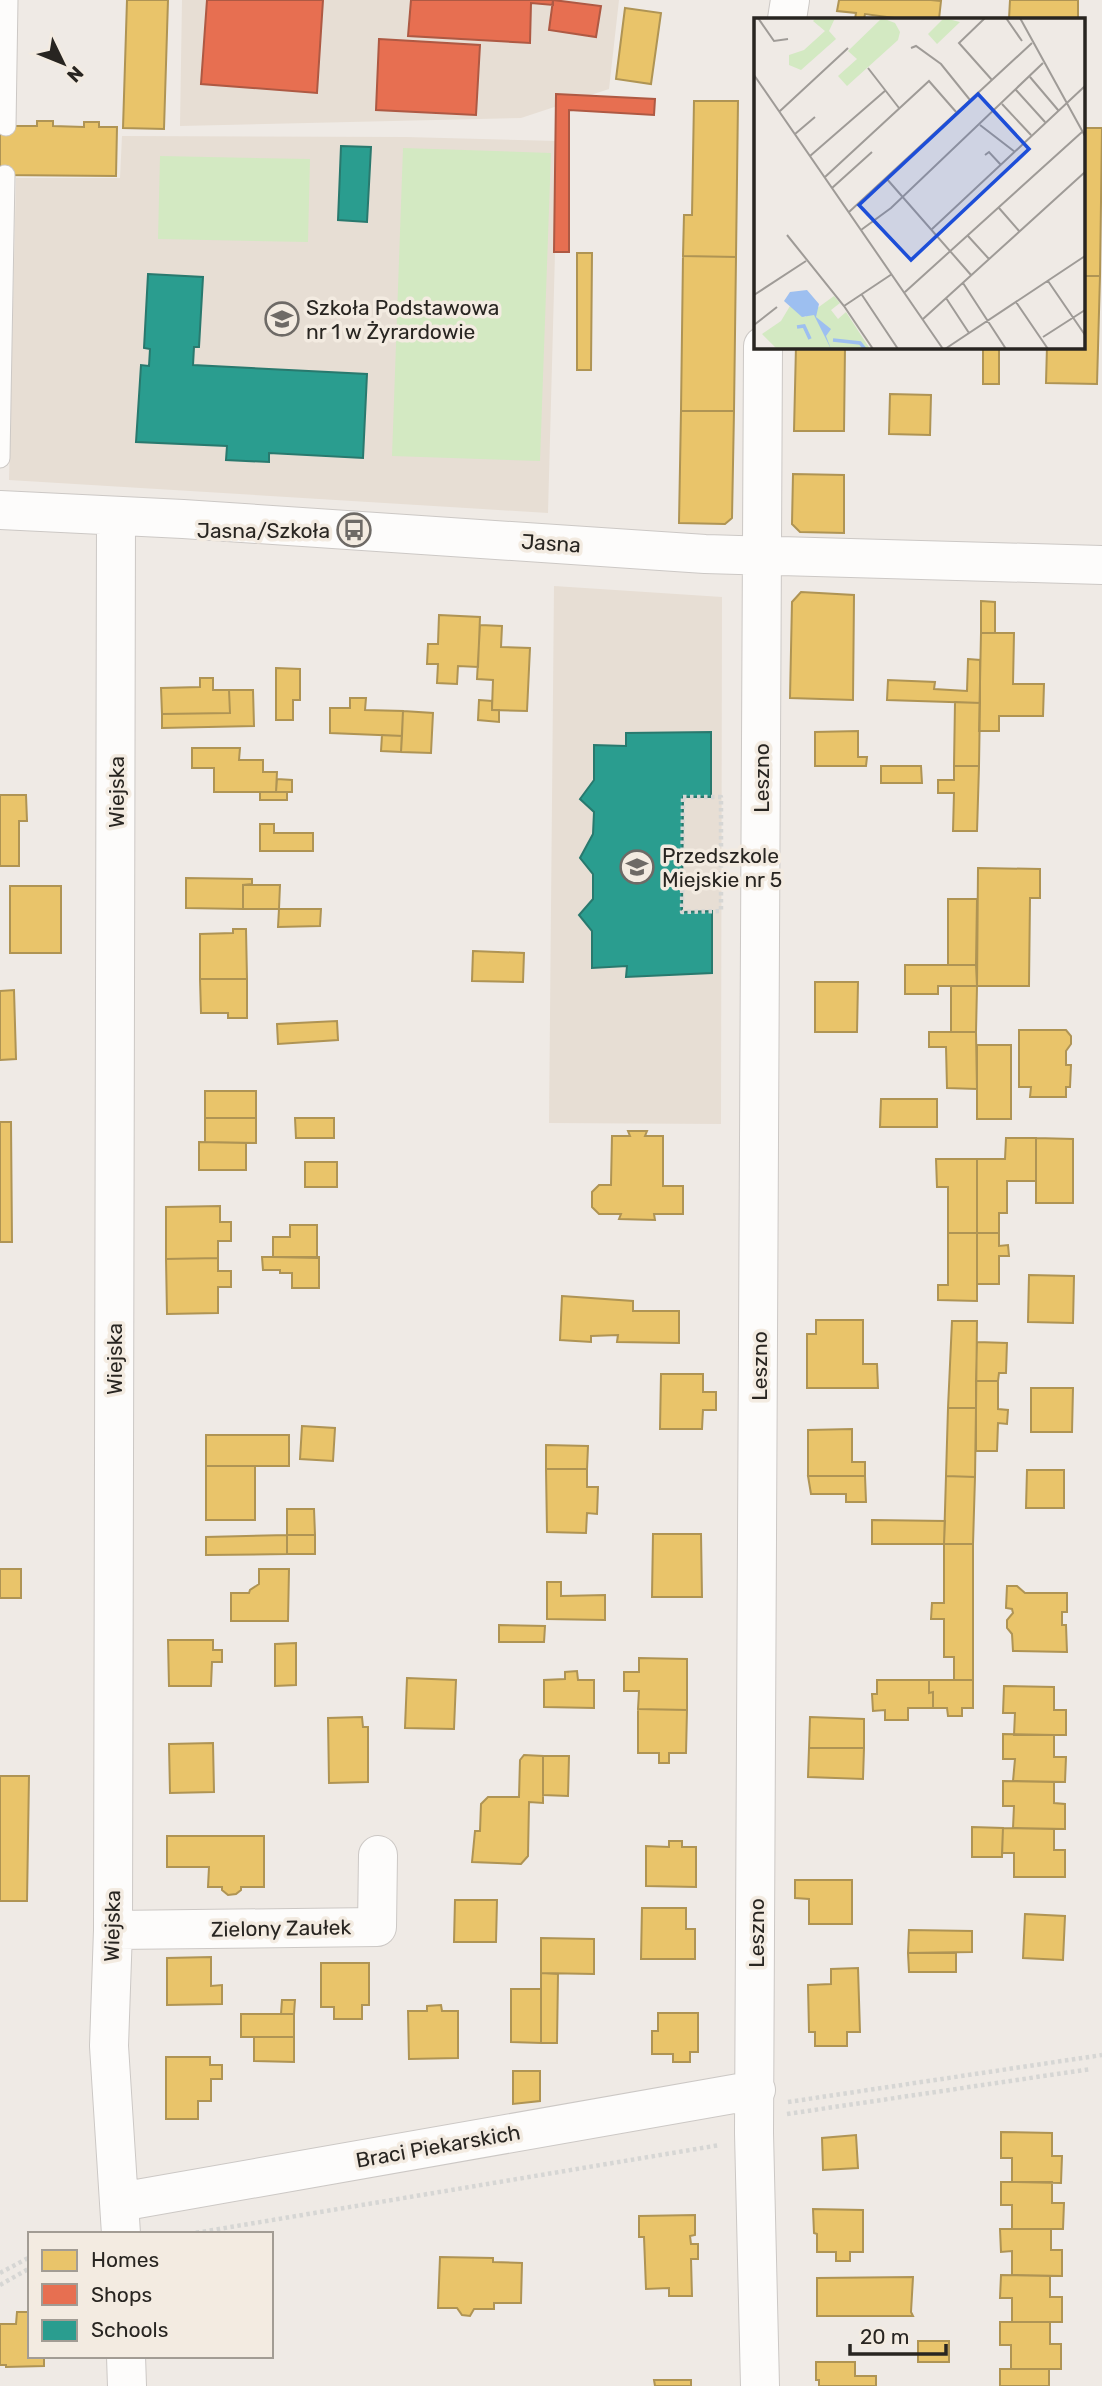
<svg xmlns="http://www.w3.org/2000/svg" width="1102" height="2386" font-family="Rubik,sans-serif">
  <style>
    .built { fill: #e7ded4 }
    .green { fill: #d3e9c2 }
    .homes { fill: #e9c46a; stroke: #af9454; stroke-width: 2 }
    .shops { fill: #e76f51; stroke: #ae5943; stroke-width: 2 }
    .schools { fill: #2a9d8f; stroke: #29796e; stroke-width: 2 }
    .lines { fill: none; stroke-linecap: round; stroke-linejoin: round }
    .service-casing { stroke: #ccc8c5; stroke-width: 21 }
    .minor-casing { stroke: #ccc8c5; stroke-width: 40 }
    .path { stroke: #d6d6d4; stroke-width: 4.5; stroke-dasharray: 3.5 3.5; stroke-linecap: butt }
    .service { stroke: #fdfcfb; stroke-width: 19 }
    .minor { stroke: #fdfcfb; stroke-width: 38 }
    .labels { text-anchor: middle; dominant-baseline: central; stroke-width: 7; stroke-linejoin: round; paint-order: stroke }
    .poi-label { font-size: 21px; fill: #282521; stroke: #f3ebe1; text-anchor: start }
    .street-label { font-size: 21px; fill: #282521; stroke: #f3ebe1 }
    .inset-river { fill: none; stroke: #9dbff0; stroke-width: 3.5 }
    .inset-road { fill: none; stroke: #9f9b97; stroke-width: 2 }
    .view { fill: #1d4ed8; fill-opacity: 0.15; stroke: #1d4ed8; stroke-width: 3.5 }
    .inset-edge { fill: none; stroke: #282521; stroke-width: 3.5 }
  </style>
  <rect width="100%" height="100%" fill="#efeae5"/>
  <path class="built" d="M182,0H619L609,89L521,118L180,126Z
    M122,136L406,137L558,141L548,513L9,480L16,178H120Z
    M554,586L722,597L721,1124L549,1123Z"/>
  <path class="green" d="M403,148L551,153L540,461L392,456Z
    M160,156L310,159L308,242L158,239Z"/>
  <path class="homes" d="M127,0H168L164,129L123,128Z
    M839,0H931L941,1L939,19H902L865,14L864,19H855L856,13L837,11Z
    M1010,0H1078V19H1009Z
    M625,8L661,13L651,84L616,79Z
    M694,101H738L736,257L683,256L684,215H692Z
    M37,121H53V126L84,127V122H99V127H117L116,176L0,175V126H37Z
    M1083,128H1102L1100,276H1083Z
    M577,253H592L591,370H577Z
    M683,256L736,257L734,411H681Z
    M1083,276H1100L1097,384L1046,383L1047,346H1083Z
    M796,346H845L844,431H794Z
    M983,346H999V384H983Z
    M890,394L931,395L930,435L889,434Z
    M681,411H734L732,518L725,524L679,523Z
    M793,474L844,475V533L800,532L792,524Z
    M801,592L854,595L853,700L790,698L792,602Z
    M981,601L995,602V633H981Z
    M439,615L480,617L478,667L458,666L457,684L437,683L438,664H427L428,644H438Z
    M480,625L502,626L501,647L530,648L527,711L492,710L493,680L477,679Z
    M981,633H1014L1013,684H1044L1043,716H999V731H979Z
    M968,659L980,660V703L887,700L888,680L935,682L934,689L967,691Z
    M276,668L300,669V700H293V720H276Z
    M200,678H213V690H229L230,713L162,714L161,688L200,687Z
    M229,690H253L254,726L162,728V714L230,713Z
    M350,698H366L365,710L403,711L402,736L330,733V708H350Z
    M479,700L492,701V710H499V722L478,720Z
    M955,702L980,703L979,766H954Z
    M403,711L433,713L431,753L401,752Z
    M858,731V757H867L866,766H815V732Z
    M382,735L402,736L401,752L381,751Z
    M192,748H240L239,760H263V772H277L276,792H214V768H192Z
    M881,766H921L922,783H881Z
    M954,766H979L977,831H953L954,793H938V780H954Z
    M277,779L292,780V792H276Z
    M260,792H287V800H260Z
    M0,795H26L27,821H19V866H0Z
    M260,824H274V833H313V851H260Z
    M978,868L1040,869V898H1030L1029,986H977Z
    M186,878L252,879V884L243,885V909L186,908Z
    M243,885H280L279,909H243Z
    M10,886H61V953H10Z
    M948,899H977L976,965H948Z
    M279,909H321L320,926L278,927Z
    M233,929H246L247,979H200V934L233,933Z
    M473,951L524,953L523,982L472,981Z
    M905,965H976L977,986H938V994H905Z
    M200,979H247V1018H228V1013H201Z
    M815,982H858L857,1032H815Z
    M951,986H977L976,1032H951Z
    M14,990L16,1059L0,1060V991Z
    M337,1021L338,1040L278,1044L277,1024Z
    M1019,1030H1066L1071,1036V1044L1066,1051V1065H1071L1070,1087H1066V1097H1030L1031,1087H1019Z
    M929,1032H976L977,1089L947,1088L946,1047H929Z
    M977,1045H1011V1119H977Z
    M205,1091H256V1118H205Z
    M881,1099H937V1127H880Z
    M205,1118H256V1143L205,1142Z
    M295,1118H334V1138H296Z
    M0,1122H11L12,1242H0Z
    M628,1131H647L645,1136H663V1186H683V1214H654L655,1220L619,1219L621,1214H599L592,1207V1192L599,1185H611L612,1136H630Z
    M1006,1138H1036V1181H1007V1213H999V1233H977V1159H1005Z
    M1036,1138L1073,1139V1203H1036Z
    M199,1142L246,1143V1170H199Z
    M936,1159H977V1233H948V1187H937Z
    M305,1162H337V1187H305Z
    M220,1206V1222H231V1241H218V1258L166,1259V1207Z
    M290,1225H317V1258L273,1257V1237H290Z
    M948,1233H977V1301L938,1300V1285H948Z
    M977,1233H999V1246L1008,1245L1009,1256H999V1284H977Z
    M262,1257H319V1288H292V1273H280V1270H263Z
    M218,1258V1271H231V1287H218V1313L167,1314L166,1259Z
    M1029,1275L1074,1276L1073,1323L1028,1322Z
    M562,1296L633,1301V1311H679V1343L617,1342L618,1335L591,1336V1342L560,1340Z
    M816,1320H863V1364H877L878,1388H807V1334H816Z
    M952,1321H977L976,1408H948Z
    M977,1342L1007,1343L1006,1373H999L998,1381H976Z
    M661,1374H703V1392H716V1410H703L702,1429H660Z
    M976,1381H998V1409L1008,1410L1007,1424L998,1423L997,1451H976Z
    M1031,1388H1073L1072,1432H1031Z
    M948,1408H976L975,1477L946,1476Z
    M302,1426L335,1428L333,1461L300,1459Z
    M852,1429V1462H865V1476H808V1430Z
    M206,1435H289V1466H206Z
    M546,1445L588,1446L587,1469H546Z
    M206,1466H255V1520H206Z
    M546,1469H587V1487H598L597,1514L587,1513L586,1533L547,1532Z
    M1027,1470H1064V1508H1026Z
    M808,1476H865L866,1502H846V1494H811Z
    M946,1476L975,1477L973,1544H944Z
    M287,1509H314L315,1535H287Z
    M872,1520L945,1521L944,1544H872Z
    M653,1534H701L702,1597H652Z
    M287,1535V1554L206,1555V1537Z
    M287,1535H315V1554H287Z
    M944,1544H973V1680H954V1657H944V1619H931L932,1603H944Z
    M0,1569H21V1598H0Z
    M259,1569H289L288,1621H231V1593H249L250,1590L259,1584Z
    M547,1582H561V1596L605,1595V1620L547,1619Z
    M1007,1586H1017L1025,1593H1067V1612H1062V1625H1066L1067,1652L1013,1651L1012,1634L1007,1628V1620L1013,1613L1012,1609L1006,1608Z
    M499,1625L545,1626L544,1642H499Z
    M168,1640H213V1650H222V1662H212L211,1686H169Z
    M296,1643V1685L275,1686V1644Z
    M639,1658L687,1659V1710L638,1709L639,1691H624V1672H639Z
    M577,1671L578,1680H594V1708L544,1707V1680L565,1679V1672Z
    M407,1678L456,1680L454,1729L405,1728Z
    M877,1680H929V1693L933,1692V1708H908V1720H885V1710L873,1711L872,1694H877Z
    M929,1680H973V1708H962V1716H948L947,1708H933V1692L929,1693Z
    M1004,1686L1054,1687V1710H1066V1735H1014L1015,1713H1003Z
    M638,1709L687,1710L686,1753H669V1763H659V1753H638Z
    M362,1717L363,1727H368V1782L329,1783L328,1718Z
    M810,1717L864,1719V1748H809Z
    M1003,1734L1054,1735V1757H1066L1065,1782L1013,1781L1015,1759H1003Z
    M213,1743L214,1792L170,1793L169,1744Z
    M809,1748H864L863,1779L808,1777Z
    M524,1755L543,1756V1803L529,1802L528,1856L521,1864L472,1862L475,1831H480L481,1804L488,1797H519L520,1760Z
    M543,1756H569L568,1796L543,1795Z
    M0,1776H29L27,1901H0Z
    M1003,1781L1054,1782V1803L1065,1804V1829L1013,1828L1014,1806H1003Z
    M972,1827L1003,1828L1002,1857H972Z
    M1003,1828L1054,1829V1850H1065V1877H1014V1853H1002Z
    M167,1836H264V1887H241V1890L236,1894L228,1895L222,1890V1887H208L209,1867H167Z
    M669,1841H682V1847H696V1887L646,1886V1846L669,1847Z
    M795,1880H852V1924H809V1899L795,1898Z
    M455,1900H497L496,1942H454Z
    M642,1908H686V1929H695V1959H641Z
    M1025,1914L1065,1916L1063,1960L1023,1958Z
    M909,1930L972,1931V1952L908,1953Z
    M541,1938L594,1939V1974L541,1973Z
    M908,1953H956V1972H909Z
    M211,1957V1986L222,1985V2004L167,2005V1958Z
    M321,1963H369V2005H362V2019H334V2007H321Z
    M858,1968L860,2032H847V2046H815V2032H809L808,1985L831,1984V1969Z
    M541,1973L558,1974L557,2043H541Z
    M511,1989H541V2043L511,2042Z
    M282,2000H295L294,2014H281Z
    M441,2005L442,2011H458V2058L409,2059L408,2011H427V2006Z
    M658,2013H698V2052H690V2062H673V2054H652V2031H658Z
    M241,2014H294V2037H241Z
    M254,2037H294V2062L254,2061Z
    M166,2057H210V2065H222V2079H211V2101H198V2119H166Z
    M513,2071H540V2101L513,2104Z
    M1001,2132L1052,2133V2156H1062L1061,2183L1012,2182V2158H1001Z
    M856,2135L858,2168L823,2170L822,2138Z
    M1001,2182H1052V2203H1064L1063,2229H1012V2205H1001Z
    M813,2209L863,2210V2252H850V2261H836V2252H817V2234L814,2233Z
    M695,2215V2235L690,2236L691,2244H698V2259H691L692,2296H669V2288L646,2289L644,2237H639V2216Z
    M1000,2229H1051V2250H1062V2276L1012,2275V2251L1001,2252Z
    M440,2257L493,2258V2262L522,2263L521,2303H494V2309H474L470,2316L462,2315L457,2308H438Z
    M1001,2275L1050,2276V2297H1062V2322H1012V2298H1000Z
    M913,2277L911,2312L913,2316H817V2278Z
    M17,2312H30V2356H44V2366L6,2367V2365H0V2324H16Z
    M1000,2322H1050V2344H1061V2369H1011V2345H1000Z
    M918,2341H949V2362H918Z
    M816,2362H855V2376H876V2386H819V2380H816Z
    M1000,2369H1049V2386H1000Z
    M654,2380H691V2386H655Z"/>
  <path class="shops" d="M207,0H323L317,93L201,84Z
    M411,0H553V5L531,3L530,43L408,36Z
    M553,0L601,6L596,37L549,30Z
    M379,39L480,45L476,115L376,110Z
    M556,94L655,99L654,115L569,110V252H554Z"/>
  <path class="schools" d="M341,146L371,147L367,222L338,220Z
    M148,274L203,277L199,347H194L193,365L367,374L363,458L269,453V462L226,460L227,446L136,442L141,365L149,366L150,349L144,348Z
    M711,732V797H683L682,912L712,911V973L626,977L627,966L592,968V931L579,915L593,899V874L580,858L593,834L594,812L580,799L594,780V745L626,746V733Z"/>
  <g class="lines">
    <defs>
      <path id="service" d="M6,126L8,0
        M0,458L5,175"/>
      <path id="minor" d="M787,19L790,0
        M0,510L183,519L705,554L1102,565
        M116,516L113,1930L109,2046L121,2234
        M113,1930L377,1927L378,1855
        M120,2202L756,2090
        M126,2356L127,2386
        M760,2386L754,2133L763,346"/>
    </defs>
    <use href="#service" class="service-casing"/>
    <use href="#minor" class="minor-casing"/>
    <path class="path" d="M683,797H721V911L682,912Z
      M788,2102L1102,2055
      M787,2114L1091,2069
      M189,2234L720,2145
      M0,2273L30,2257
      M0,2285L30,2268"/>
    <use href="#service" class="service"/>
    <use href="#minor" class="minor"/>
  </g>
  <defs>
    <symbol id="school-ring" viewBox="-11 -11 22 22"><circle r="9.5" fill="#f3ebe1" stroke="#6e6a66" stroke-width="1.5"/><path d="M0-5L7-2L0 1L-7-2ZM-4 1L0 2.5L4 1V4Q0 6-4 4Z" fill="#6e6a66"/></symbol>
    <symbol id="bus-ring" viewBox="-11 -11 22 22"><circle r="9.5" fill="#f3ebe1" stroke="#6e6a66" stroke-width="1.5"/><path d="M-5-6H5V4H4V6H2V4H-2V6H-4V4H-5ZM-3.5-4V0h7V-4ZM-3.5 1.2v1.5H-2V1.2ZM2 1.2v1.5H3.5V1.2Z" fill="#6e6a66"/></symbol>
  </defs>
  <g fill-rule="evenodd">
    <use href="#school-ring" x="263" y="300" width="38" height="38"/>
    <use href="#bus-ring" x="335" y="511" width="38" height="38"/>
    <use href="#school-ring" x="618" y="848" width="38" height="38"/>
  </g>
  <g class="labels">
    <g class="poi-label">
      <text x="306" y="307">Szkoła Podstawowa<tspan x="306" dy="24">nr 1 w Żyrardowie</tspan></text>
      <text x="330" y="530" text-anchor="end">Jasna/Szkoła</text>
      <text x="662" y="855">Przedszkole<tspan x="662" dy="24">Miejskie nr 5</tspan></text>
    </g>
    <g class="street-label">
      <text transform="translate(551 543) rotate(4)">Jasna</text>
      <text transform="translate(761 778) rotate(-90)">Leszno</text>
      <text transform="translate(116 792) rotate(-90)">Wiejska</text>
      <text transform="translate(114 1359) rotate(-90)">Wiejska</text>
      <text transform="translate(759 1366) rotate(-90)">Leszno</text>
      <text transform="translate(112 1926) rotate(-89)">Wiejska</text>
      <text transform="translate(281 1928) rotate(-1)">Zielony Zaułek</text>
      <text transform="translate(756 1933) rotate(-90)">Leszno</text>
      <text transform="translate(438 2146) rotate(-10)">Braci Piekarskich</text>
    </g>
  </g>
  <g transform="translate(754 18)">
    <rect width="331" height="331" fill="#efeae5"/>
    <path d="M62,0H81L75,13L82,21L47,52L35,47V37L50,32L71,13L59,3ZM128,0L141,5L146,14L144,22L93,68L84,58L103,41L94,33ZM190,0L206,4L183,26L174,16ZM80,278L86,285L77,292L84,301L92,294L116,331H23L8,316L27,303L36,288L51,299Z" fill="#d3e9c2"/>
    <path d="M53,272L65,286L62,299L77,311L72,318L77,331L60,297L48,299L30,283L36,274Z" fill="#9dbff0"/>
    <path class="inset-river" d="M43,309L50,308L56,321M79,322L106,325L111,331"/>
    <path class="inset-road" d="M4,0L20,23L34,21M231,0L205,25L238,62M252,0L268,23M266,0L331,118M157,30L162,28L187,46L216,82M114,50L145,90M0,57L189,331M276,59L304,92M262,72L291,104M248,86L277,117M26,93L94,30M226,107L261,134M41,116L61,99M231,137L235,134L247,147M56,138L132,72M71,159L175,63L203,95M132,160L217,257M78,170L118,134M245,190L266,214M95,194L278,25M107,212L137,190L289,45M177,212L331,68M33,217L90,288L119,331M214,218L235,241M294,263L331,317M209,265L252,331M151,274L328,114M0,277L52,243M108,277L144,331M192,280L215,315M262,284L294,331M90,288L138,256M169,301L331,154M0,307L23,289M289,319L331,292M191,331L331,238"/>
    <path class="view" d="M224,76L275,131L157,242L105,187Z"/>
    <rect width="331" height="331" class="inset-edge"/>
  </g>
  <rect x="28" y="2232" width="245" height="126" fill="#f3ebe1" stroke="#a29c94" stroke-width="2"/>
  <rect x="42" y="2250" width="35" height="21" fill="#e9c46a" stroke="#a29c94" stroke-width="2"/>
  <text x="91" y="2267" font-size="21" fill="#282521">Homes</text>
  <rect x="42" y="2284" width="35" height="21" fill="#e76f51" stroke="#a29c94" stroke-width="2"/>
  <text x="91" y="2302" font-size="21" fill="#282521">Shops</text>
  <rect x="42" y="2320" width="35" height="21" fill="#2a9d8f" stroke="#a29c94" stroke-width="2"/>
  <text x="91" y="2337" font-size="21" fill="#282521">Schools</text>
  <g transform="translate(63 63) rotate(133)" stroke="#f3ebe1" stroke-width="5" paint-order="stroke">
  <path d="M0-5L12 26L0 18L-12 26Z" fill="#282521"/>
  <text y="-10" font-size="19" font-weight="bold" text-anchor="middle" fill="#282521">N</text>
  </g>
  <path d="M850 2344v10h96v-10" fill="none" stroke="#282521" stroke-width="3.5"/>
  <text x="860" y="2344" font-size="21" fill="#282521" stroke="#f3ebe1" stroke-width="5" paint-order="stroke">20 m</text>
</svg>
